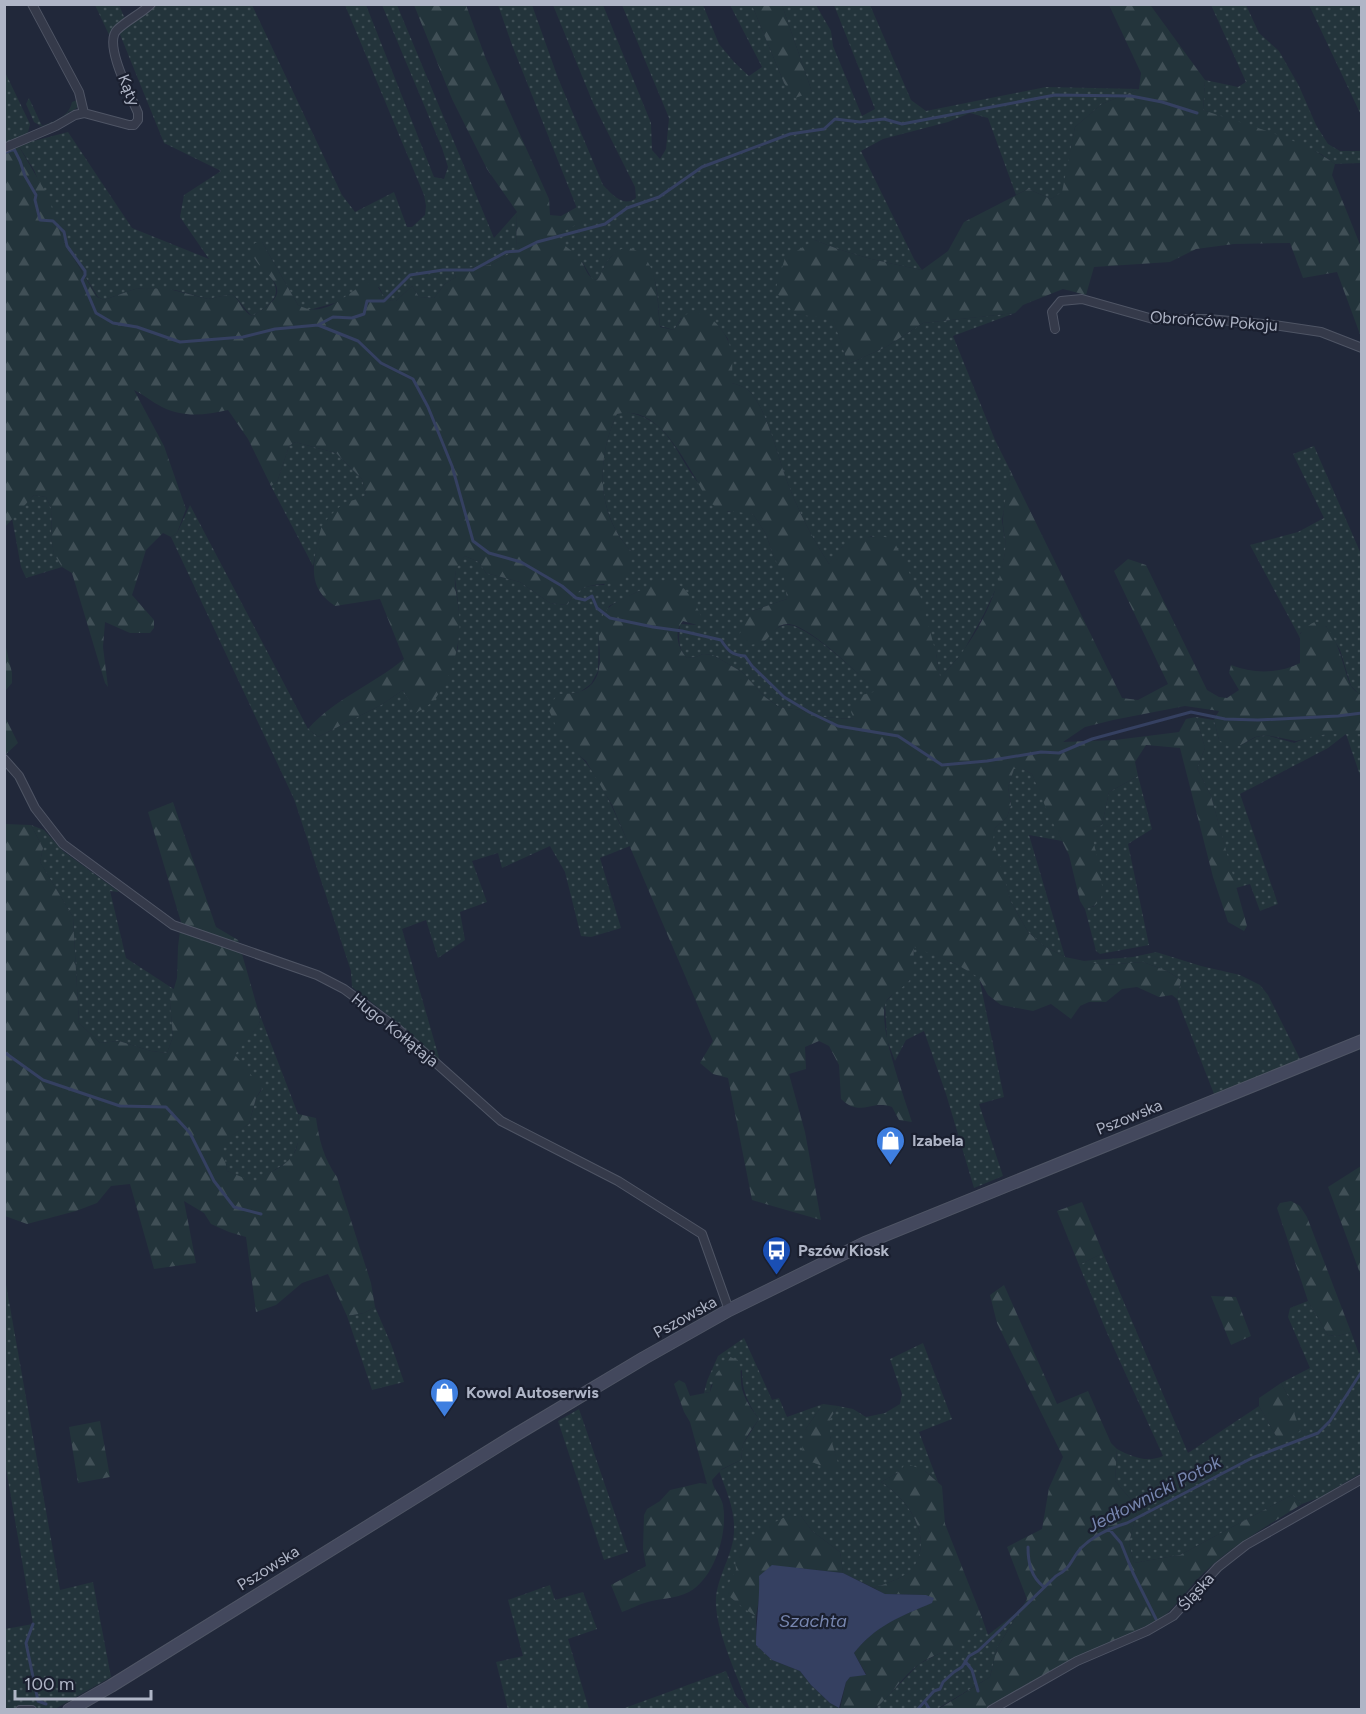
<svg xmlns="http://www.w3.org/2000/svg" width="1366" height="1714" font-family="Figtree,sans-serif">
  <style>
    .grass { fill: url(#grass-dots) }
    .forest { fill: url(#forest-firs) }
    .water { fill: #354061 }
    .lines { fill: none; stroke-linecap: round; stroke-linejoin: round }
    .stream { stroke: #354061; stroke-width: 3 }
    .minor-casing { stroke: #4f5565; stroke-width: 10 }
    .secondary-casing { stroke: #4f5565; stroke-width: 14 }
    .minor { stroke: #353a4a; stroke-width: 8 }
    .secondary { stroke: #43485d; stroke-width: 12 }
    .labels { text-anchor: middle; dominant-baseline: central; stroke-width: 4.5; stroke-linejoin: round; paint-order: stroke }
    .street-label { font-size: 16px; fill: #afb5c6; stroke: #1a1f2f }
    .poi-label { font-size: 16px; font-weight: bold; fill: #afb5c6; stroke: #1a1f2f; text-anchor: start }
    .water-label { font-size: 18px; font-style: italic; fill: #7786af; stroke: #1a1f2f }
  </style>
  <defs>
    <pattern id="grass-dots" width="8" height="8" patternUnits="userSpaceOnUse" patternTransform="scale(1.5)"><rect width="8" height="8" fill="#23343b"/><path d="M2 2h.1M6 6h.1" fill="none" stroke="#404f56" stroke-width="1.8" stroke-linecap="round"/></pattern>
    <pattern id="forest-firs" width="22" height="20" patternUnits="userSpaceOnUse" patternTransform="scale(1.5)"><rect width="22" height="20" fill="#23343b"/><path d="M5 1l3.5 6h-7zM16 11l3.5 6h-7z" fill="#404f56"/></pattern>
  </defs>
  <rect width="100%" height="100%" fill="#21283a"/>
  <path class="grass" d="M95,5H119L125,19L111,39Z
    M154,5H252L342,195L355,212L394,192L407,227H412L425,215L426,206L424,195L345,5H366L434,177L444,179L448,167L442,148L382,5H397L494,238L517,212L516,250L490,265L453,270L456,277L445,284L434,298L419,297L412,286L396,301C386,302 383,295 379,287L354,292L342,301L313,309H306L298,305L262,242L255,260C281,285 286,297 252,316C244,309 240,300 232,294L208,299L175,290L145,288L135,289L104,300L98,297L62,239L34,170L18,145L5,151L4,70L30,124L28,132L18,145L68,132L132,228L209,259L180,217L184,195L221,171L164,143L119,32Z
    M498,5H532L558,78L603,185C612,194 623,208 636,198L635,187L593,103L553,5H603L651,123L652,150L660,159L666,149L669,118L622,5H703L719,44L734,62L749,76L762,67L730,5H752L784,83L812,92L782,5H816L831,31L833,46L862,116L875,109L834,5H870L911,100L926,111L1046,87L1139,89L1102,104L1075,127L1063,192L1051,199L1028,189L1016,195L988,118L970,113L948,122L883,139L861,151L914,259L922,270C886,263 849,255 815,240L795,314L833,318L848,364L886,347L923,323L1015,313L953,336L995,440L1011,472L1002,520L1006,547L1000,580L984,614L963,652L940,678L936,653L872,536L842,547L829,564C811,537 796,506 785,476C777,452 767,413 752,394C746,387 741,386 732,383L728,339L718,325L681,318L674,330L660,326C658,310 659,290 653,275C647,256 629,239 612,256C605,262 603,272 597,280L592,279L583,263L552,237L582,221L512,45Z
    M1211,5H1246L1259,33L1279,51L1299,86L1316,125L1328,144L1340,151H1361V163L1335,164L1321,154L1287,140L1203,110L1205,80L1238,87L1246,82Z
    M1309,5H1361V115Z
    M29,98L42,126C55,121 69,117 72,102L80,99L78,107L71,112L69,111L66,117L44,128L34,122L26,104Z
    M625,412C670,418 675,455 700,485C708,495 719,503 728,512L744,511L753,514L766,534L773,555L785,577L787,599L752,611L764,642C770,634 776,626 786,625C806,622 861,677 878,691L855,719L821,717L801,710L779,707L765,697L742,672L713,655L703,654L696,657L687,658C677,647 679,638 680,624L697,625L639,591L609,606L599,630L598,671L591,684L580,692L570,694L576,752C601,775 615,815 630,846L600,858L621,928L591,937L581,936L565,872L550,846L502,868L498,853L472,861L487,902L460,912L465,940L438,958L426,920L402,929L440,1061L403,1027L352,987L351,971L294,799L171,537L177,533L190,505L308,729L318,737L381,705L403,690L416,712L443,685L458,648L459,612L455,578L456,564L465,556L479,562L486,573L520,582L550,603L567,605C579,588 584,585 604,585L631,551C596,514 596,458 617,414Z
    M295,442L336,453L362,479L366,495L356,501L345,503L319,537L313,566L271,486L277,482L289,446Z
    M1314,446L1361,554V696L1351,686L1340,650L1326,626L1300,633V638L1250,545L1298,532L1324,518L1293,454Z
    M34,495L46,497L52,510L51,538L54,553L62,567L26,578L21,567L12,518Z
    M1196,717L1214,720L1219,740L1239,746L1256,737L1266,735L1294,743L1309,737L1326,734L1359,733L1361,734V778L1346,734L1328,748L1240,794L1278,904L1260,911L1250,884L1236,888L1211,796L1197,768L1205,748Z
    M1014,769H1023L1032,774L1062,841L1029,835L1065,957L1044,946L1028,932L1011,902L992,840L995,828L1007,817L1011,805L1008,787Z
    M1138,776L1152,829L1128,844L1149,945L1100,954L1096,951L1085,909L1095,906L1101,878L1089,829L1102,825L1109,792Z
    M31,825L44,830L63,851L119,892L110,891L126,958L175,990L170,1002L173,1037L167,1053L151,1051L119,1041L100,1043L79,1023L73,917L40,862L43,848Z
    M914,946L956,964L979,977L1004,1097L979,1104L1003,1176L974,1188L946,1094L924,1031L906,1040L895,1061L887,1040L885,1003L898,988L909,981L912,972Z
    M1156,952L1201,966L1240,975L1260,985L1268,995L1301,1061L1214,1094L1177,999L1181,980L1167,971L1143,962L1104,965L1082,961L1133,957Z
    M258,1010L298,1114L300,1137L292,1159L254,1183L227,1171L221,1142L249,1124L256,1098L262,1089L234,1055C240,1046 258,1028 260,1021C261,1017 259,1013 258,1010Z
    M1103,1253L1188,1453L1259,1406L1280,1443L1290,1400L1281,1383L1310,1368L1288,1317L1290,1308L1308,1301L1328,1335L1338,1336L1351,1332L1359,1354L1361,1351V1473L1321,1497L1302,1504L1292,1495L1180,1555L1134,1563L1129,1543L1138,1508L1115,1481L1117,1449C1132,1457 1147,1463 1163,1456L1107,1333L1079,1265Z
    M4,1273L60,1590L93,1582L111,1677L55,1709H5V1629L33,1624L5,1463Z
    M375,1307L391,1344L404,1382L372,1390L347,1316L364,1313Z
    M744,1338L772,1400L779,1398L787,1417L823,1404L805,1430L840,1472L830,1436V1419L838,1406L853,1409L866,1417L885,1413L900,1404L902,1394L890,1359L923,1343L952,1419L919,1432L938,1482L925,1471L899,1472L881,1482C907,1498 933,1535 915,1566C907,1578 886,1583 874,1588L843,1573L840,1552L812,1531L801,1516L736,1569L734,1600L756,1616V1645L772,1660L800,1671L811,1685L830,1703L840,1709L753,1710L749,1707C738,1678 718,1636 716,1606C714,1579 734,1556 734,1530C735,1510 726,1490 719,1471L741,1460L743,1444L759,1419C747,1402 742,1391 742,1370L711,1385L710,1392L704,1393L707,1381L718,1356Z
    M579,1409L628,1552L604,1560L558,1421Z
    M550,1585L555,1600L583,1592L597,1629L568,1639L589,1709H508L496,1662L523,1656L508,1600Z
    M1020,1610L997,1648L990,1677L937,1709L873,1710L879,1705L919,1664L964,1641L977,1631L981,1615L988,1635Z
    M726,1671L736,1696L747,1709H622Z"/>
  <path class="forest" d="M414,5H466L486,59L549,199L550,215L561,216L577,207L583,221L552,237C561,243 572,250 579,258C586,266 586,278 597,280C603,272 605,262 612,256C617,250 625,246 633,249C660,260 657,303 660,327L674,330C678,325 680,318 685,315C706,304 728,333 731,350C733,361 732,373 732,383C741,386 746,387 752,394C767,413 777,452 785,476C796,506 811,537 829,564C832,559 836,552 841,548C853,538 879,533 893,539L920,595L936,653L940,677C973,647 999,595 1005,551C1007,540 1002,529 1003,518C1004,503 1008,487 1011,472L1122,698L1138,700L1168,684L1114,571L1128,559L1146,565L1207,690L1219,697L1227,698L1239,690L1229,673L1231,665C1253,674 1278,674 1300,663V634C1304,630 1310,623 1315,622C1336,620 1344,673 1351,686C1353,690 1359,693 1361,696V734H1326L1296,741L1266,735L1255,737L1239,746H1228L1219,740L1214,720L1219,711L1185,706L1113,720L1085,727L1063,742L1115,740L1179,732L1186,719L1196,717L1205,748L1197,768L1211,796L1247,926L1244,931L1228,922L1213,877L1180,748L1146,745L1135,762L1138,776L1109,792L1102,825L1090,829C1094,845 1106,883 1101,898C1098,905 1092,907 1085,909L1080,901L1069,855L1048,813L1032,774L1023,769H1014L1008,787L1011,805L1007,817L995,828L993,840L1011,902L1028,932L1044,946L1065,957L1104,965L1143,962L1167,971L1181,980L1177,999L1172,995L1159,997L1137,987L1122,989L1106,1002H1089L1080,1006L1071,1019L1051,1004L1033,1011L1001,1005L988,995L978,977L956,964L914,947C913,957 915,970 910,979C905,989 888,993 885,1005C879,1030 904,1096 912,1122L899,1120L892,1107C870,1099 861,1118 841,1099L839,1065L829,1046L819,1041L805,1047L806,1069L789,1074L805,1132L821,1220L752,1200L728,1078L713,1074L700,1063L713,1041L612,805L586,761L573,750L558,731L548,708L558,694C570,694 583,694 592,684C608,665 593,638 602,617C608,604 622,599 635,593C642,590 648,585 655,583C681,575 692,596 701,616L697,625L683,621C673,631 678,649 687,658L696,657L703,654L713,655L742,672L765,697L779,707L801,710L820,717L854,719L851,712L858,696L877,691C860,676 810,625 788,624C775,624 772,637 763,642C759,644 753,644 749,645L739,635L752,611L787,599L784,577L773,555L766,534L753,514C742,511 727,514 717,508C706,501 701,488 695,477C679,451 655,404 617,414C596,458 596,515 631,551L630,568L625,579C596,590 587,576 567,605L550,603L520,582L486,573L479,562L465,556C448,572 457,591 459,612C462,641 453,676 435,699C430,705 422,709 416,713L403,690L381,705L318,737L308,729C334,699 374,684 404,659L380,599L335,606C310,589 312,571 317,545C319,538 320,528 324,523C328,517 339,507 344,503C351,500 358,500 366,495L362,479L336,453L295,442L289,446L277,482L271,486L248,439L228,410C205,415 184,418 162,407C152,402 144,395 134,390L164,446L186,509L177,533L171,537L163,533L146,550L134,589L132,595L154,620V628L150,633H130L105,622L103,647L108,687L105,683L72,573L62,567L54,554L51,538L52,510L46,497L34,495L5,527V151L18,145L48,196L62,239L97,297L104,300L135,289L145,288L169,289L208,299L232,294C240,300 243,312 252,316C308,285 254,277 251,248L255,243L262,242L298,305C330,322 349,285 374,282C382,290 383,302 396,301L412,286L419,297L434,298L445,284L456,277L453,270L490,265L516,250L517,212L487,169L452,99Z
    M752,5H782L812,92L795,98L784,83Z
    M1109,5L1151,6L1205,80L1203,110C1245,125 1299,137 1335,164L1332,175L1361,247V337L1337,272L1303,278L1290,243L1234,244L1196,249L1170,262L1094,267L1086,295L1063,289L1023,305L1015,313L923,323L886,347L848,364L833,319L795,314L775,291L785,258L815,240C849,255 886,263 922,270L948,251L964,222L1028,189L1051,199L1062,192L1075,127L1102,104L1139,89L1141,73Z
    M4,639L12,673V683L5,691Z
    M4,715L18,743L5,755H4Z
    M173,802L216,927L238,940L258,1010C259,1013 260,1017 260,1021C259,1027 240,1047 235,1055L262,1088L256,1098L249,1124L222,1142L227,1171L254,1182C291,1160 302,1161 298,1114L316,1118C319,1140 324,1159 337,1177L371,1283L375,1307L364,1313L347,1316L328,1274L302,1283L276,1305L256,1312L246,1237L229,1232L211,1224L204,1213L184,1201L196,1263L154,1269L130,1184L111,1186L97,1203L76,1211L27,1224L5,1216V824L31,825L43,848L40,862L73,917L79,1023L100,1043L119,1041L151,1051L167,1053L173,1037L170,1002L177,978L178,947L181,922L148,812Z
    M1361,1166V1276L1328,1187Z
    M1291,1201L1300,1206L1307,1217L1351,1332L1338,1336L1328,1335L1308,1301L1277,1208L1280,1203Z
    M1082,1202L1103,1253L1079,1265L1057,1211Z
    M1004,1285L1057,1404L1088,1391L1111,1443L1117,1449L1115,1481L1138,1508L1129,1543L1134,1563L1180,1555L1292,1495L1302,1504C1271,1524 1236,1543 1209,1568C1191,1583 1179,1604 1161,1619L1066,1664L987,1709L937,1710L990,1677L997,1648L1027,1599L1007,1547L1042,1529L1049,1488L1063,1457L997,1323L990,1295Z
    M1211,1296L1236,1297L1251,1336L1231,1345Z
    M730,1357L738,1360C742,1370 740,1379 742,1389C745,1400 752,1410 759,1419L749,1433L743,1444L741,1460L722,1469L712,1480C713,1490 721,1495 723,1505C728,1532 715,1578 689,1592C675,1599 661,1598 648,1602C639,1604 631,1609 622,1612L611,1585L646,1566L643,1549L644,1515L647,1509L660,1501L670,1490L700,1483L707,1484L690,1422L684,1412L674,1384L679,1380L685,1383L690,1396L710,1392L716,1374Z
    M1281,1383L1290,1400L1300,1431L1280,1443L1259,1406V1398Z
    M823,1404L838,1406L830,1419V1436L841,1473L801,1458L805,1430Z
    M100,1421L110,1477L78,1483L69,1427Z
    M906,1463L925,1471L942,1486L945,1524L981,1615C980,1619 979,1624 978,1629C969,1647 934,1652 918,1665C904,1676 893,1692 879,1705L873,1709H840L846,1682L850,1677L866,1674L854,1653C876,1625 899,1617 931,1603L926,1595L885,1594L874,1588C886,1583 907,1578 915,1565C933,1535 907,1498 881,1482L899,1472Z
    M787,1516H801L812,1531L840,1552L843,1573L797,1568L759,1576L760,1593L756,1616L746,1610L724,1592L736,1570L735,1557L744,1545L769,1525Z"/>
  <path class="water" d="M772,1565L843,1573L885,1594L926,1595L934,1598L932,1603C901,1616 875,1626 854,1653L866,1675L850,1677L846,1682L839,1708L830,1703L811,1685L800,1671L772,1660L756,1645C756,1621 760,1599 759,1576Z"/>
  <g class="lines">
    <path class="stream" d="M4,153L14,149L20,161L25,176L36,195L35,200L40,220L53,221L64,232L67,246L85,271V275L82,280L96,313L113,323L137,327L180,342L243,337L275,329L318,325L358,341L381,363L413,379L428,407L452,466L473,541L489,553L521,562L562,586L576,598L585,600L592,596L597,608L610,618L653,627L682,631L721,640C728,651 732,655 745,656L752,666L784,697L809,712L838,726L898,736L942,765L987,761L1041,752L1059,753L1092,739L1191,712L1225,719L1258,720L1338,716L1362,713
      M318,325L333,317L352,318L364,314L367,301H384L410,275L443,270H473L506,252L519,251L537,242L605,224L627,208L659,197L702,167L790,134L824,129L835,119L860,122L884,119L902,124L1055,95L1131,96L1162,102L1197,113
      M4,1052L43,1080L120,1106L166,1107L190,1133L214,1181L234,1207L261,1214
      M1109,1529L1121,1543L1133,1573L1156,1619
      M1028,1547C1028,1563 1031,1577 1044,1587
      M33,1624L26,1643L38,1701L46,1704
      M965,1661L972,1670L978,1691
      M925,1702L930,1710
      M917,1710L934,1691L940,1689L943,1682L954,1672L962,1667L969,1656L978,1651L997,1633L1056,1576C1072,1568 1070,1560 1081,1548C1094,1535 1110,1528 1127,1523L1252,1458L1318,1433L1330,1421L1362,1371"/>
    <defs>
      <path id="minor" d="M84,113L129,125H134L138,120V113C131,96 103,44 117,30C127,20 141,14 151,4
        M4,148L56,126L75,115L84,113L79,92L32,4
        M1055,329L1052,312L1061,301L1082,299L1153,319H1208L1274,325L1321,332L1362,348
        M4,759L19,776L35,808L63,844L173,925L317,975L344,989L398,1029L501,1121L618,1181L702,1234L729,1310
        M20,1710H32
        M991,1710L1077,1661L1147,1631L1173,1616L1218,1567L1246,1545L1362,1479"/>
      <path id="secondary" d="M69,1710L111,1686L517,1434L644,1358L729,1310L865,1243L1362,1041"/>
    </defs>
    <use href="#minor" class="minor-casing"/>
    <use href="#secondary" class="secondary-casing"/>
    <use href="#minor" class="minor"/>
    <use href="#secondary" class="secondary"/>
  </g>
  <defs>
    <symbol id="shop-pin" viewBox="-11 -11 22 30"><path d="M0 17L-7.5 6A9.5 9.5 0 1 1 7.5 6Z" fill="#3f7fe0" stroke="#1a1f2f"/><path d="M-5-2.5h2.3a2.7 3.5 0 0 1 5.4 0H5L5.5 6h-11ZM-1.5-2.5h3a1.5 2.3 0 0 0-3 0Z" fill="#fff"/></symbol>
    <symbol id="bus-pin" viewBox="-11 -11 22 30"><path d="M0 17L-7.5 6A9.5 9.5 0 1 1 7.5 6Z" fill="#1a4fb4" stroke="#1a1f2f"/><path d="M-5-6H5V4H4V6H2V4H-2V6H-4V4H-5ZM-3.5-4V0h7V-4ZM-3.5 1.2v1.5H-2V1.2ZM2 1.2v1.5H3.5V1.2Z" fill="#fff"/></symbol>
  </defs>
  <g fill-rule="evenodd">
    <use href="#shop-pin" x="874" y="1124" width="33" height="45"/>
    <use href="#bus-pin" x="760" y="1234" width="33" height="45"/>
    <use href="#shop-pin" x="428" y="1376" width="33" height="45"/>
  </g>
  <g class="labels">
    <g class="street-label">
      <text transform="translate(129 90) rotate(68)">Kąty</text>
      <text transform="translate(1214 321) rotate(4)">Obrońców Pokoju</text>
      <text transform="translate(395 1030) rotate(39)">Hugo Kołłątaja</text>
      <text transform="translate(1129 1117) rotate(-22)">Pszowska</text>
      <text transform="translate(685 1317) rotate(-29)">Pszowska</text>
      <text transform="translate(268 1568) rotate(-32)">Pszowska</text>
      <text transform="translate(1196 1592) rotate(-48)">Śląska</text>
    </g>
    <g class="poi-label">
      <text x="912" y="1140">Izabela</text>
      <text x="798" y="1250">Pszów Kiosk</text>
      <text x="466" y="1392">Kowol Autoserwis</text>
    </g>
    <g class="water-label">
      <text transform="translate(1154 1494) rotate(-27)">Jedłownicki Potok</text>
      <text x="813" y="1621">Szachta</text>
    </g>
  </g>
  <rect width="1366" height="1714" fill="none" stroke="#afb5c6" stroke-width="12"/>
  <path d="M15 1690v9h136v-9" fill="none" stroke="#afb5c6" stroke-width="3"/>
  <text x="24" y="1690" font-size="18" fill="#afb5c6" stroke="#1a1f2f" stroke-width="4.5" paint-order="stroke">100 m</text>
</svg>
